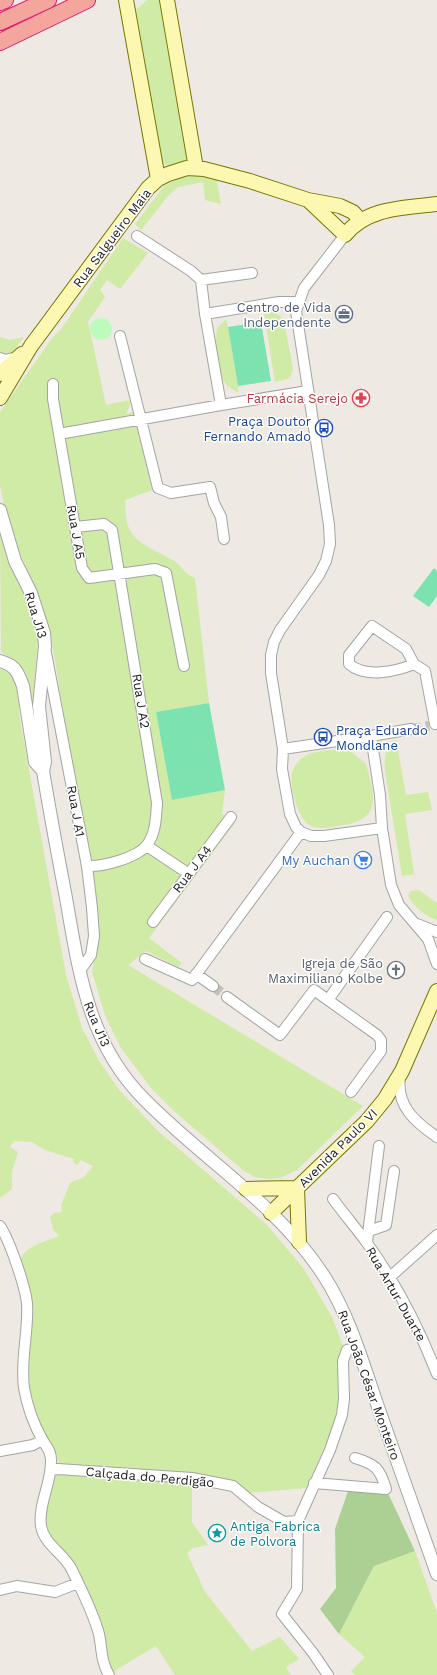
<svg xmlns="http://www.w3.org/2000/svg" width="437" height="1675" font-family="'Work Sans',sans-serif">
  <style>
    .grass { fill: #cfeba5 }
    .forest { fill: #acd094 }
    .park { fill: #bdfbbc }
    .pitch { fill: #7be2b0 }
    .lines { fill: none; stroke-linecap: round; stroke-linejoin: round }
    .minor-tunnel { stroke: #c4c0bb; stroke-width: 10; stroke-dasharray: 10 5; stroke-linecap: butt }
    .minor-casing { stroke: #a4a4a4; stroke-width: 12 }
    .tertiary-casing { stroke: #a4a4a4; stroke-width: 14 }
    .secondary-casing { stroke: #767700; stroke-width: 16 }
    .trunk-casing { stroke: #df1c73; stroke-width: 18 }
    .minor { stroke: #fff; stroke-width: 10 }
    .tertiary { stroke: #fff; stroke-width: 12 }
    .secondary { stroke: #fcf8b2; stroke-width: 14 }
    .trunk { stroke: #f4a69c; stroke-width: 16 }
    .labels { text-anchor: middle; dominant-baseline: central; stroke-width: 3; stroke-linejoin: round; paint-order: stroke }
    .street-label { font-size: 13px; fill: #1d1d1d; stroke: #fff }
    .service-label { font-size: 13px; fill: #4e5e75; stroke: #fff; text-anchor: end }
    .health-label { font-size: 13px; fill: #be3a42; stroke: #fff; text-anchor: end }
    .transit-label { font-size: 13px; fill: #164399; stroke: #fff; text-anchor: end }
    .shop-label { font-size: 13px; fill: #366cbe; stroke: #fff; text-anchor: end }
    .worship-label { font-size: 13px; fill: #5b616d; stroke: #fff; text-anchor: end }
    .culture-label { font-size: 13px; fill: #0d838f; stroke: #fff; text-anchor: start }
  </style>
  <rect width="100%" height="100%" fill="#eee9e2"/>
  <path class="grass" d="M147,0H160L188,154L186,162L172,167L165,164L161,159L136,10Z
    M186,175L216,176L221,204L205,200L203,182L178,187L168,196L141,230L135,224L164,186Z
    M123,238L148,253L120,289L107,280L100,290L105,297L88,322L106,405L129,400L130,405L126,414L138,411L158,488L125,500C126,508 125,521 129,528C135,544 160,552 174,561C183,567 184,574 195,578L209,703L156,712L172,800L225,790L222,814L235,823L149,938L182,963L178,967L146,951L128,965L363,1106L297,1170L280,1178L268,1179L255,1177L244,1171L175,1112L151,1088L121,1048L106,1018L92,972L99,934L90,849L68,741L51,636L41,601L9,528L0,485V412L53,337L62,328Z
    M272,312L279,315L284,321L293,369L290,378L275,382L264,313Z
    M226,319L228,327L239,393C235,390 229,388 226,384C215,371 215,344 217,328Z
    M0,337L9,340L24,337C17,346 13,356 0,354Z
    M0,528L39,628L32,704C26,673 30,668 1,652Z
    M0,669C19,672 19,698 19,714L66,975L82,1028L99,1061L120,1091L158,1131L267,1225L304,1269L332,1317L345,1351L339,1403L333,1428L306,1488L248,1493L237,1484L60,1465L36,1415L31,1400L28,1383L20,1261C24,1246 45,1242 59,1236L53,1229L50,1217L54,1213L62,1212L61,1205L70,1183L84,1177L93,1166L81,1160L77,1165L73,1162L74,1159L45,1150L32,1142L14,1141L10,1147L18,1152L12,1172V1189L0,1198Z
    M396,739L406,795L428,792L432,810L405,814L414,874L402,876L385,771C384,757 385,749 396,739Z
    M341,749L353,753L366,764C376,801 381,820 338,826C327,828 317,830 308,824C297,816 288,782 293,770C295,765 298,761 302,758C311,750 329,751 341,749Z
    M419,890L437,903V920C424,916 415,907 408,896L410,891Z
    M51,1470L192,1478V1522L208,1545L193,1548L187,1553L205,1592L252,1651L280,1637L299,1659L286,1667L291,1675H175L156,1646L111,1673L71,1567L43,1532Z
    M415,1551L437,1613V1675H355L351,1671L365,1657L339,1634L374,1566Z"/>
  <path class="forest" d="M349,1488L387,1491L415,1551L374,1566L339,1634L320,1609L336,1588L335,1529Z"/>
  <path class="park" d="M90 329a11 11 0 1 1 22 0a11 11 0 1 1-22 0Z"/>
  <path class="pitch" d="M261,322L271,381L238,386L228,327Z
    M434,568L437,571V596L429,607L413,596Z
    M209,703L225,790L172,800L156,712Z"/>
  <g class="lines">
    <path class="minor-tunnel" d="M411,729L429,726
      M213,986L227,997"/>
    <defs>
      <path id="minor" d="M345,235L304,288L296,311L329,525L330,544L326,561L319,575L280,630L274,642L271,655V673L283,749L282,769L290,814L296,827L301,832L311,836H324L382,828
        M137,236L191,271L201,280L252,273
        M201,280L205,314
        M298,302H279L205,314L221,405L308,391
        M120,336L158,488L171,493L210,487L214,503L221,517L224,539
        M53,384V399L82,568L89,578L155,569L166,573L184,666
        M59,434L221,405
        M75,527L104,524L112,530L157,803C156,817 156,833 147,845C137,858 102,867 87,866
        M46,653L87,866L92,908L94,936L91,955L79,972
        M414,664C395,672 365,678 349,664V655L372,626L406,649L414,664L425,671L435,724
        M371,736L411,729
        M283,749L371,736L380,795L382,828L391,885L399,905L428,939L437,964
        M147,846L189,874
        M153,922L231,817
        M417,924L437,932
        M145,959L192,980L301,832
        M196,974L213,986
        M227,997L280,1035L314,990L377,1035L381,1040V1051L351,1092
        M328,1000L387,917
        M400,1077C396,1106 415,1122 437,1137
        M333,1199C344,1214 356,1228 367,1243C396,1283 419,1328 437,1374
        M0,1226C10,1241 25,1286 27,1303C29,1331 20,1359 24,1388C27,1405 33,1423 42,1439C46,1447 51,1450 51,1460C52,1482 38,1504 41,1526C44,1545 65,1554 72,1570C82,1591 93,1612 99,1634C102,1649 101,1662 109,1675
        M369,1231L386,1225L394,1171
        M367,1242L379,1146
        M390,1277L437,1235
        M0,1451L33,1445L42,1440
        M51,1470L58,1469L192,1478L233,1486L258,1507L284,1522L298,1521
        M314,1483L386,1489C380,1468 375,1464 355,1458
        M0,1590L17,1586L55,1592L78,1583
        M328,1675L313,1653L282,1614L297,1589L298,1521L330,1450L342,1415L344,1399L343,1361L347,1350L358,1347"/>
      <path id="tertiary" d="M0,359L5,361L18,358
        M0,510L15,561L31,593L44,633L45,646L39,706L45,762L43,771C50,813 58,856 66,898C79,972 88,1042 143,1098C202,1159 277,1203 324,1276C349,1315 362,1360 377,1404C397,1461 417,1517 437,1574
        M0,661C15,665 18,672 23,686L35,762L43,771"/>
      <path id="secondary" d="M126,0L158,179
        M167,0L196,168
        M308,200L345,235C367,207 405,208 437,204
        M0,374L22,354
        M0,398L31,346L148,188L158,179L168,174L187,168L204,169L250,181L308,200L340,206L353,212L360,220
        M246,1189L297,1188L299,1242
        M271,1213L367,1121L385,1099L402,1071L437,991"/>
      <path id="trunk" d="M0,2L5,0
        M0,22L48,0
        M0,42L87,0"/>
    </defs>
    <use href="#minor" class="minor-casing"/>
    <use href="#tertiary" class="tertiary-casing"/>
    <use href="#secondary" class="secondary-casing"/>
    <use href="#trunk" class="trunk-casing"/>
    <use href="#minor" class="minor"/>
    <use href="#tertiary" class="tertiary"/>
    <use href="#secondary" class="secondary"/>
    <use href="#trunk" class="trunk"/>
  </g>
  <defs>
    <symbol id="office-ring" viewBox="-11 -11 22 22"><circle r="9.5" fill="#fff" stroke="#5c6f8a" stroke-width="1.5"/><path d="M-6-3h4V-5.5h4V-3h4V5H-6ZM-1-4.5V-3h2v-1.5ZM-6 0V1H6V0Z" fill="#5c6f8a"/></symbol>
    <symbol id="pharmacy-ring" viewBox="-11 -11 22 22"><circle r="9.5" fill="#fff" stroke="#e0444e" stroke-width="1.5"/><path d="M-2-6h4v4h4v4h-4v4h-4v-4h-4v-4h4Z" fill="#e0444e"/></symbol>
    <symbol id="bus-ring" viewBox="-11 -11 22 22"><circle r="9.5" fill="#fff" stroke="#1a4fb4" stroke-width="1.5"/><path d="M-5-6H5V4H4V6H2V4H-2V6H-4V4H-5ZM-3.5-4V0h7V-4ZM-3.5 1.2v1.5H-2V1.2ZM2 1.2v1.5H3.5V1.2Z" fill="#1a4fb4"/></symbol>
    <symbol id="supermarket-ring" viewBox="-11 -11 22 22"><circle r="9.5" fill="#fff" stroke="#3f7fe0" stroke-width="1.5"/><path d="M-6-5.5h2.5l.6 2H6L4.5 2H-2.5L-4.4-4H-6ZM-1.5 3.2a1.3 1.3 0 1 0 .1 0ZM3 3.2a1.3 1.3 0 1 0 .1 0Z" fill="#3f7fe0"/></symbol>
    <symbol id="church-ring" viewBox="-11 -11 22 22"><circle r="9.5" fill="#fff" stroke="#6b7280" stroke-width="1.5"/><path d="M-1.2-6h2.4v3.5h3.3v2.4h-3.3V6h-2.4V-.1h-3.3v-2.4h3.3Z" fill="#6b7280"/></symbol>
    <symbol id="sight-ring" viewBox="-11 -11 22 22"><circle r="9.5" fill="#fff" stroke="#0f9aa8" stroke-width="1.5"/><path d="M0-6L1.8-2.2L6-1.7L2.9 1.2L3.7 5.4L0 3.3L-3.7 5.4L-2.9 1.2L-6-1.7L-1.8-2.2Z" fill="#0f9aa8"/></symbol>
  </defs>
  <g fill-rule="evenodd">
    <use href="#office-ring" x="334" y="304" width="20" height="20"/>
    <use href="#pharmacy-ring" x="351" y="388" width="20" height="20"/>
    <use href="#bus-ring" x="314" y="418" width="20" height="20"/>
    <use href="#bus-ring" x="313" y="727" width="20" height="20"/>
    <use href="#supermarket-ring" x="353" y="850" width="20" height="20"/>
    <use href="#church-ring" x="386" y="960" width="20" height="20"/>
    <use href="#sight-ring" x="207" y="1523" width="20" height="20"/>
  </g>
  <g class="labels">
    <g class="street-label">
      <text transform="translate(112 238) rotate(-53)">Rua Salgueiro Maia</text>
      <text transform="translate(76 532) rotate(80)">Rua J A5</text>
      <text transform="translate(36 615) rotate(73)">Rua J13</text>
      <text transform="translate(141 701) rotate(81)">Rua J A2</text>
      <text transform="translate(76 811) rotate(80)">Rua J A1</text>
      <text transform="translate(192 869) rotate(-53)">Rua J A4</text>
      <text transform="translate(97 1024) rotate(67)">Rua J13</text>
      <text transform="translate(338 1148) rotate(-45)">Avenida Paulo VI</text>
      <text transform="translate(396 1294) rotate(60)">Rua Artur Duarte</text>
      <text transform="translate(369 1385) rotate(70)">Rua João César Monteiro</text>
      <text transform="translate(150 1477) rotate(5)">Calçada do Perdigão</text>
    </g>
    <g class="service-label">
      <text x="331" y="307">Centro de Vida<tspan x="331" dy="15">Independente</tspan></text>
    </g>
    <g class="health-label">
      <text x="348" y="398">Farmácia Serejo</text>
    </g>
    <g class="transit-label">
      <text x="311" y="421">Praça Doutor<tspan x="311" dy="15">Fernando Amado</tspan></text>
      <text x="336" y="730" text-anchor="start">Praça Eduardo<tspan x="336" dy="15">Mondlane</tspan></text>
    </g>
    <g class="shop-label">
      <text x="350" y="860">My Auchan</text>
    </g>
    <g class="worship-label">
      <text x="383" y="963">Igreja de São<tspan x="383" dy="15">Maximiliano Kolbe</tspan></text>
    </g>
    <g class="culture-label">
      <text x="230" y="1526">Antiga Fabrica<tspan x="230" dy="15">de Polvora</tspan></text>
    </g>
  </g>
</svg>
